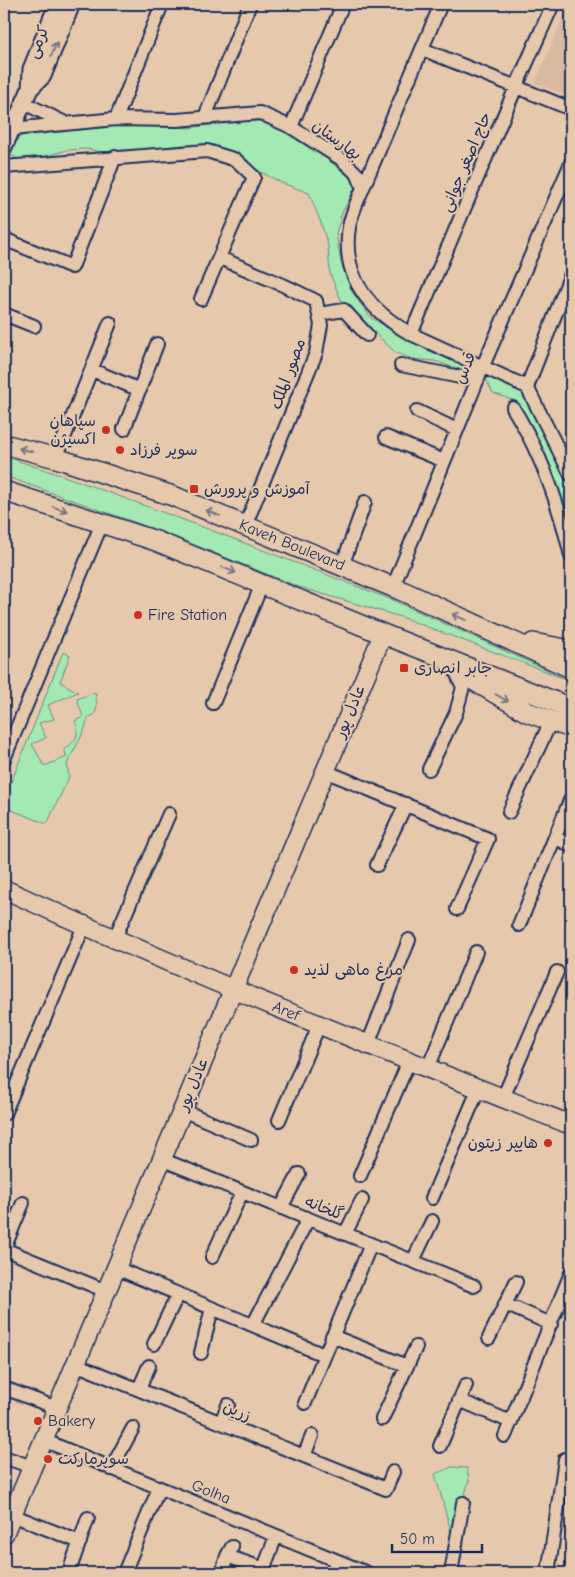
<svg xmlns="http://www.w3.org/2000/svg" width="575" height="1577" font-family="'Comic Neue','Playpen Sans Arabic',sans-serif">
  <style>
    .built { fill: #d9baa1 }
    .green { fill: #a4e8b3; stroke: #608c88 }
    .lines { fill: none; stroke-linecap: round; stroke-linejoin: round }
    .minor-casing { stroke: #1b2f5e; stroke-width: 16 }
    .tertiary-casing { stroke: #1b2f5e; stroke-width: 19 }
    .secondary-casing { stroke: #1b2f5e; stroke-width: 21 }
    .primary-casing { stroke: #1b2f5e; stroke-width: 22 }
    .minor { stroke: #e6c9ad; stroke-width: 12 }
    .tertiary { stroke: #e6c9ad; stroke-width: 15 }
    .secondary { stroke: #e6c9ad; stroke-width: 18 }
    .primary { stroke: #e6c9ad; stroke-width: 19 }
    .oneway { stroke: #767482 }
    .poi-dot { fill: #c8321e; stroke: #e6c9ad; stroke-width: 2 }
    .labels { text-anchor: middle; dominant-baseline: central; stroke-width: 4; stroke-linejoin: round; paint-order: stroke }
    .street-label { font-size: 16px; fill: #1b2f5e; stroke: #e6c9ad }
    .poi-label { font-size: 16px; fill: #1b2f5e; stroke: #e6c9ad; text-anchor: start }
  </style>
  <rect width="100%" height="100%" fill="#e6c9ad"/>
  <filter id="ink" filterUnits="userSpaceOnUse"><feTurbulence type="fractalNoise" baseFrequency=".02" numOctaves="2"/><feDisplacementMap in="SourceGraphic" scale="10" xChannelSelector="R" yChannelSelector="G"/><feConvolveMatrix kernelMatrix="1 2 1 2 8 2 1 2 1" color-interpolation-filters="sRGB"/></filter>
  <g filter="url(#ink)">
    <path class="built" d="M569,4H571V98L535,83Z"/>
    <path class="green" d="M234,121H262L294,134L321,154L352,179L355,187L342,213L336,233L341,263L352,292L370,317L403,337L417,341L472,367L470,373L435,361L412,359L395,352L342,302L330,274L328,246L321,223L309,193L282,183L253,168L239,158L218,148L183,145L107,153L87,149L67,150L36,159H17L10,154L18,138L28,133L43,134L61,129L125,125L190,128Z
      M485,377L503,381L526,390L571,484V540L530,423L515,401L493,393Z
      M4,456L75,480L200,526L395,601L571,681L401,617L299,587L159,531L13,479L4,474Z
      M63,652L70,655L60,682L78,692L48,705L54,719L39,723L46,738L32,744L44,766L67,757L64,749C76,743 80,734 75,721L83,717L77,699L95,692L97,705L95,714L88,718L84,731L67,764L69,777L47,824L4,807V800Z
      M452,1467L467,1468L469,1480L453,1539L435,1474Z"/>
    <g class="lines">
      <defs>
        <path id="minor" d="M422,49L571,109
          M24,103L65,123
          M205,117L250,4
          M116,119L162,4
          M291,127L343,4
          M12,129L116,119L177,120L260,113L291,127L341,159L358,175L363,188C358,200 351,214 349,227C341,278 370,311 411,334L527,387L571,475
          M4,167L207,151L236,160L254,177L201,299
          M363,188L441,4
          M4,239L72,267L115,157
          M220,258L283,285L316,301L321,325L316,353L245,526
          M4,314L34,326
          M319,314L344,310L367,335
          M411,334L516,87L553,4
          M401,365L465,378L482,368
          M92,370L140,390
          M527,387L571,274
          M513,408C541,453 559,505 571,556
          M417,411L457,430
          M124,429L157,344
          M386,437L444,461
          M56,458L110,323
          M342,566L365,502
          M393,587L486,359L571,163
          M213,703L262,584
          M4,759L102,523
          M429,769L456,713L463,687L455,670
          M325,771L488,839L457,909
          M509,812L551,721
          M555,837L571,846
          M377,865L406,804
          M519,925L571,798
          M114,940L169,814
          M368,1044L409,940
          M428,1068L476,952
          M503,1098L557,972
          M182,1110L251,1140
          M4,1114L84,926
          M279,1120L319,1025
          M161,1159L474,1286
          M360,1176L409,1061
          M432,1198L479,1088
          M281,1208L299,1174
          M345,1234L362,1200
          M4,1249L106,1291
          M4,1249L23,1203
          M212,1257L242,1192
          M413,1261L432,1221
          M116,1268L324,1355
          M505,1304L551,1324
          M253,1325L308,1219
          M332,1336L407,1366
          M489,1338L516,1282
          M154,1344L178,1294
          M201,1353L212,1308
          M75,1364L386,1489L393,1472
          M4,1388L57,1408
          M139,1389L149,1366
          M459,1400L511,1422
          M305,1403L371,1244
          M382,1419L416,1347
          M221,1422L228,1405
          M505,1436L571,1273
          M43,1440L367,1573
          M440,1446L466,1385
          M304,1456L312,1436
          M4,1457L32,1467
          M111,1469L133,1428
          M12,1515L80,1542
          M227,1556L264,1569
          M71,1566L88,1518
          M223,1569L227,1556L232,1547
          M124,1573L159,1488
          M262,1573L276,1536
          M332,1573L337,1561
          M451,1573L463,1503
          M548,1573L565,1459"/>
        <path id="tertiary" d="M30,89L43,76L72,4
          M4,147L30,89L31,69L57,4"/>
        <path id="secondary" d="M4,889C190,975 381,1050 571,1125
          M4,1534L383,634"/>
        <path id="primary" d="M4,444L56,458L173,496L400,590L571,668
          M4,491L156,541L383,634L571,708
          M533,643L571,650
          M466,676L527,712L571,728"/>
      </defs>
      <use href="#minor" class="minor-casing"/>
      <use href="#tertiary" class="tertiary-casing"/>
      <use href="#secondary" class="secondary-casing"/>
      <use href="#primary" class="primary-casing"/>
      <use href="#minor" class="minor"/>
      <use href="#tertiary" class="tertiary"/>
      <use href="#secondary" class="secondary"/>
      <use href="#primary" class="primary"/>
    </g>
    <defs><path id="oneway-shaft" d="M-6 0H5M1.5-3L5.5 0L1.5 3" fill="none" stroke-width="1.6" stroke-linecap="round" stroke-linejoin="round" transform="scale(1.25)"/></defs>
    <g class="oneway">
      <use href="#oneway-shaft" transform="translate(54 49) rotate(-68)"/>
      <use href="#oneway-shaft" transform="translate(26 450) rotate(-166)"/>
      <use href="#oneway-shaft" transform="translate(60 509) rotate(18)"/>
      <use href="#oneway-shaft" transform="translate(213 513) rotate(-158)"/>
      <use href="#oneway-shaft" transform="translate(229 570) rotate(22)"/>
      <use href="#oneway-shaft" transform="translate(459 617) rotate(-156)"/>
      <use href="#oneway-shaft" transform="translate(502 698) rotate(30)"/>
    </g>
  </g>
  <g class="poi-dot">
    <circle cx="106" cy="430" r="5"/>
    <circle cx="120" cy="450" r="5"/>
    <rect x="189" y="484" width="10" height="10" rx="2.5"/>
    <circle cx="138" cy="615" r="5"/>
    <rect x="399" y="663" width="10" height="10" rx="2.5"/>
    <circle cx="294" cy="970" r="5"/>
    <circle cx="548" cy="1143" r="5"/>
    <circle cx="38" cy="1421" r="5"/>
    <circle cx="48" cy="1459" r="5"/>
  </g>
  <g class="labels">
    <g class="street-label">
      <text transform="translate(38 42) rotate(-68)">کرمی</text>
      <text transform="translate(337 140) rotate(36)">بهارستان</text>
      <text transform="translate(466 162) rotate(-67)">حاج اصغر جوانی</text>
      <text transform="translate(465 368) rotate(-68)">قدس</text>
      <text transform="translate(288 374) rotate(-70)">مصور الملک</text>
      <text transform="translate(292 545) rotate(22)">Kaveh Boulevard</text>
      <text transform="translate(350 711) rotate(-67)">عادل پور</text>
      <text transform="translate(286 1011) rotate(23)">Aref</text>
      <text transform="translate(193 1084) rotate(-67)">عادل پور</text>
      <text transform="translate(324 1208) rotate(22)">گلخانه</text>
      <text transform="translate(237 1411) rotate(22)">زرین</text>
      <text transform="translate(211 1492) rotate(22)">Golha</text>
    </g>
    <g class="poi-label">
      <text x="96" y="421" text-anchor="end">سپاهان<tspan x="96" dy="18">اکسیژن</tspan></text>
      <text x="130" y="450">سوپر فرزاد</text>
      <text x="204" y="489">آموزش و پرورش</text>
      <text x="148" y="615">Fire Station</text>
      <text x="414" y="668">جابر انصاری</text>
      <text x="304" y="970">مرغ ماهی لذید</text>
      <text x="538" y="1143" text-anchor="end">هایپر زیتون</text>
      <text x="48" y="1421">Bakery</text>
      <text x="58" y="1459">سوپرمارکت</text>
    </g>
  </g>
  <rect width="575" height="1577" fill="none" stroke="#e6c9ad" stroke-width="20"/>
  <rect x="10" y="10" width="555" height="1557" fill="none" stroke="#1b2f5e" stroke-width="2" filter="url(#ink)"/>
  <path d="M392 1544v8h90v-8" fill="none" stroke="#1b2f5e" stroke-width="2.5"/>
  <text x="400" y="1544" font-size="15" fill="#1b2f5e" stroke="#e6c9ad" stroke-width="4" paint-order="stroke">50 m</text>
</svg>
